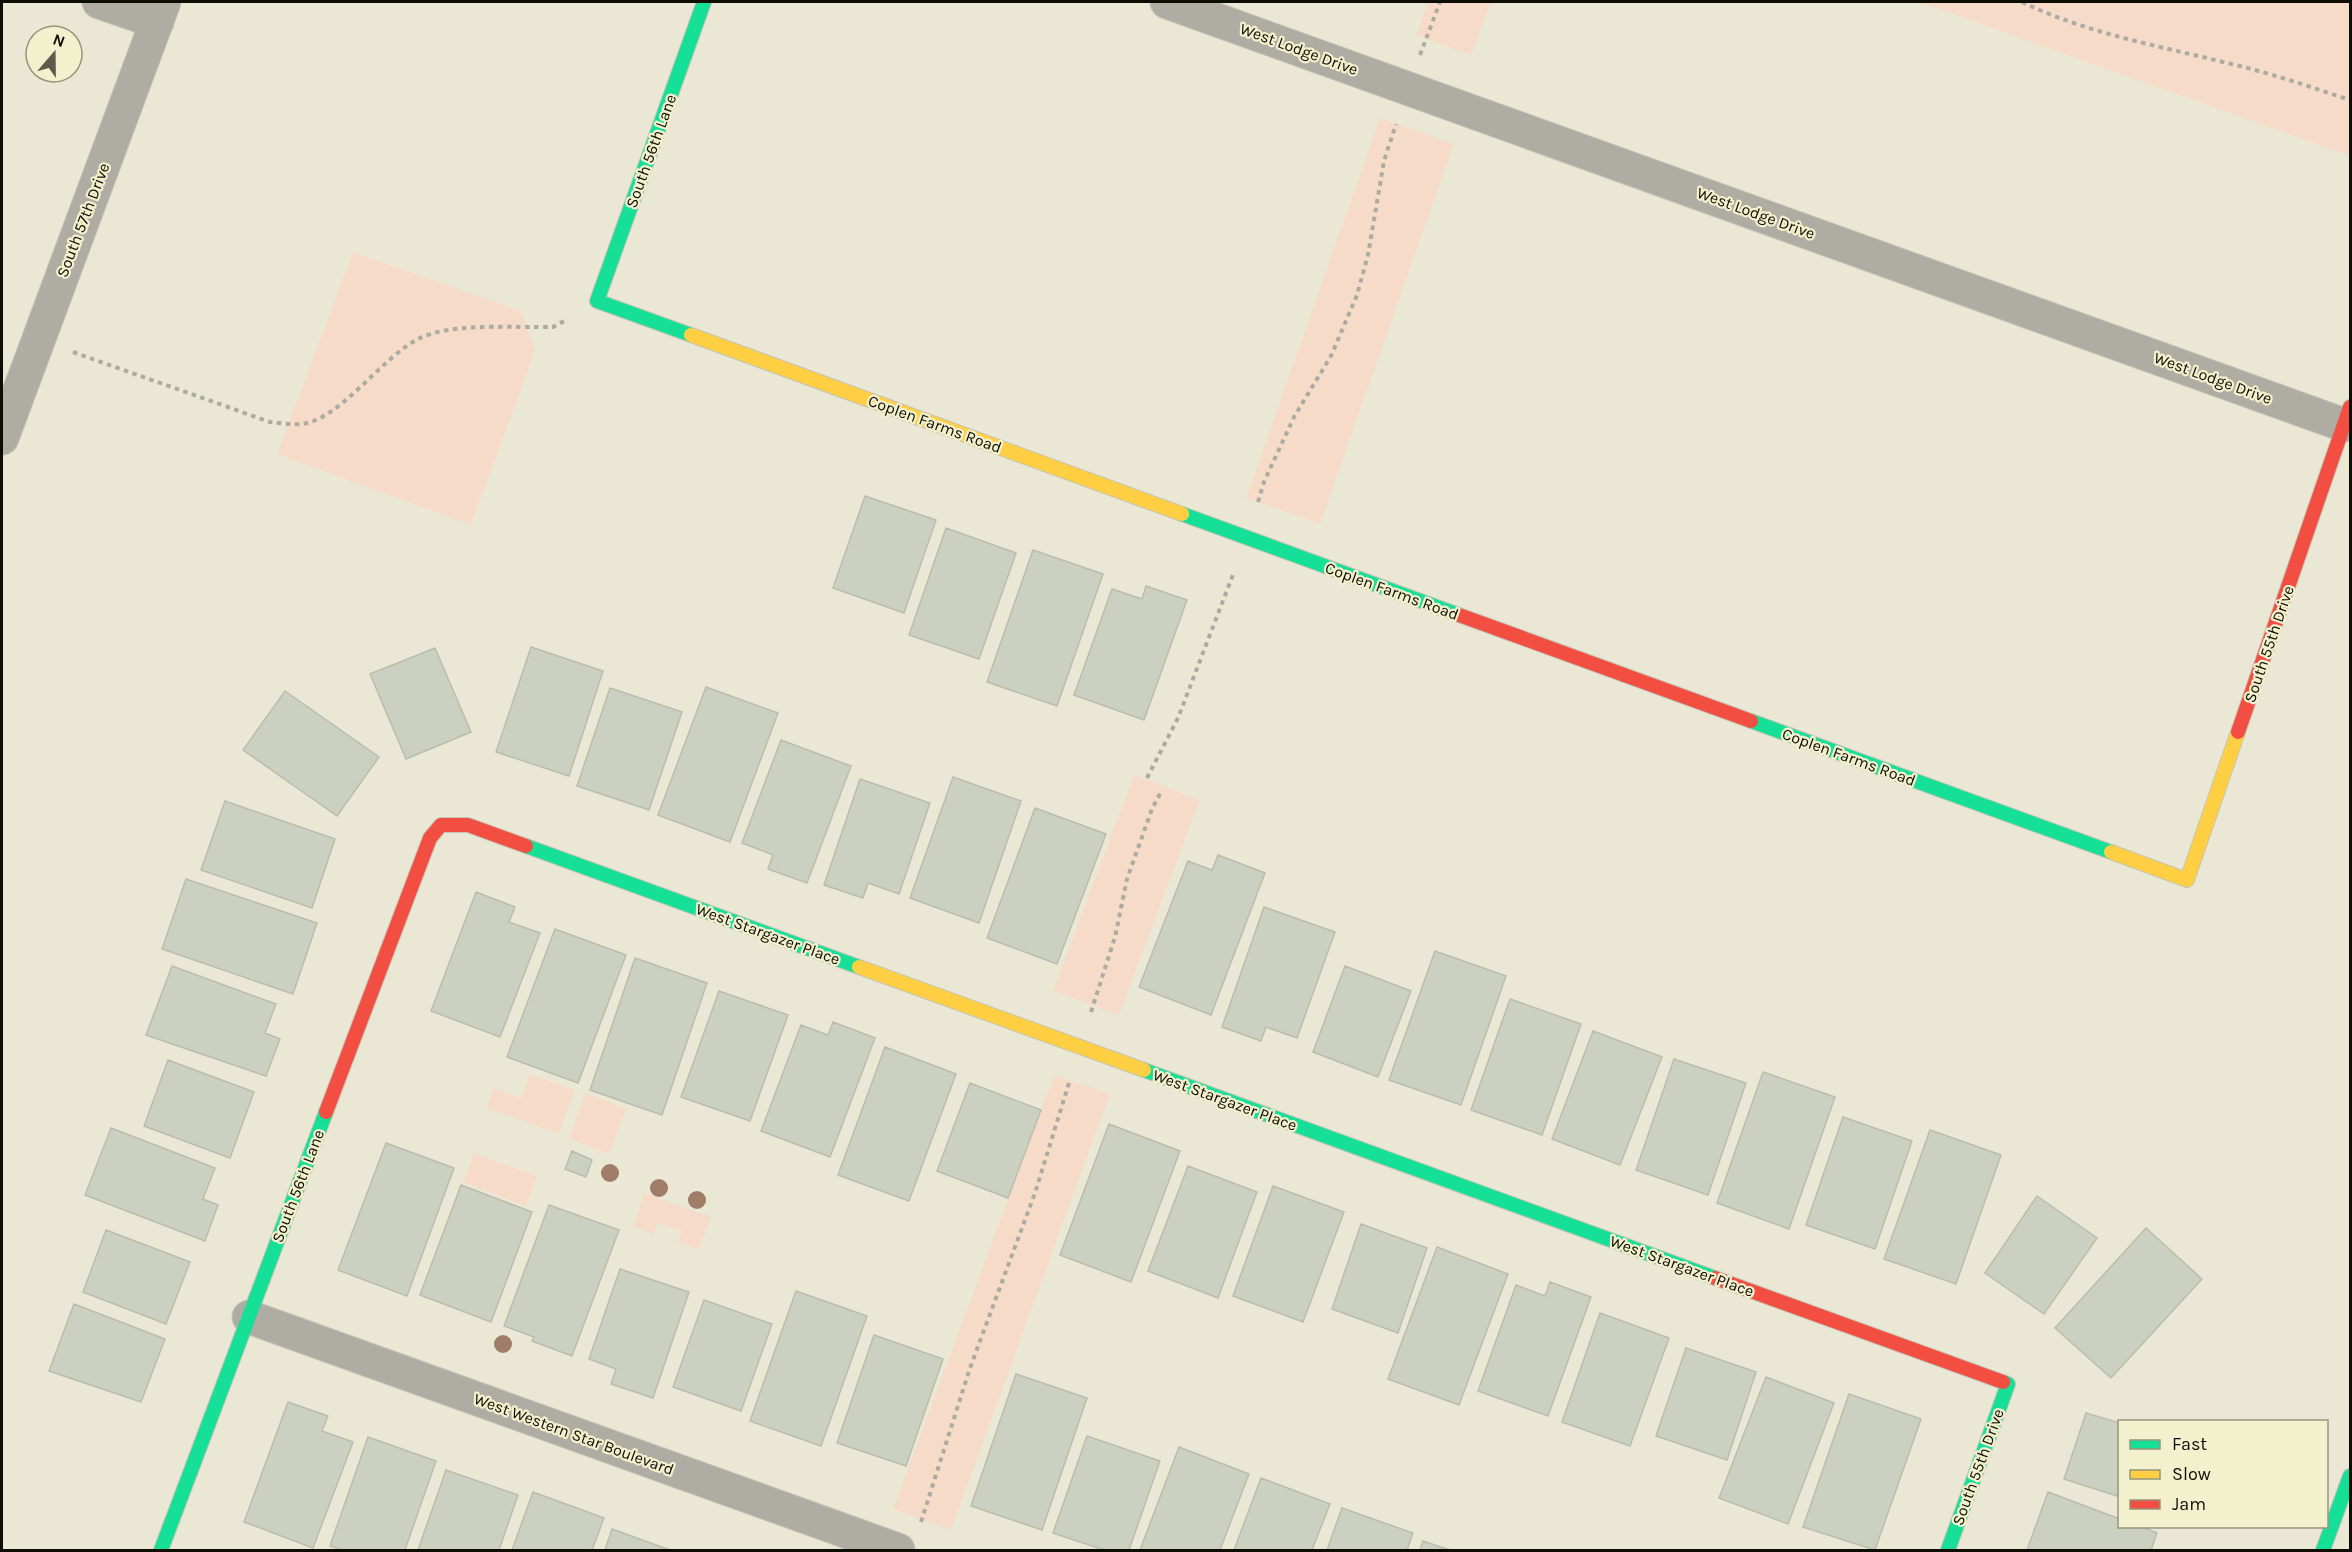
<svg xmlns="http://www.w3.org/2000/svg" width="2352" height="1552" font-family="Karla,sans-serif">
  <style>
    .green { fill: #f6dbc9 }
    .building { fill: #ccd0c1; stroke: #babdae; stroke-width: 1.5 }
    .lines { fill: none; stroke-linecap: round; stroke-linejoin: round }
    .street-casing { stroke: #c5c3b5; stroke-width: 35 }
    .fast-casing { stroke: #c5c3b5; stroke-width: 16 }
    .slow-casing { stroke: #c5c3b5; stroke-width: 16 }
    .jam-casing { stroke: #c5c3b5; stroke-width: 16 }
    .path { stroke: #adaba1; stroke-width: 4; stroke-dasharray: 4.5 4.5; stroke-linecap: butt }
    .street { stroke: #afaca4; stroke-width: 33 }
    .fast { stroke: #16e098; stroke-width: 14 }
    .slow { stroke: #ffcf43; stroke-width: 14 }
    .jam { stroke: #f24e42; stroke-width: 14 }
    .tree { fill: #9f7d68 }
    .labels { text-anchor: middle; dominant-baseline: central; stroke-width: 4.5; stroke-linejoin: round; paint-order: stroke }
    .street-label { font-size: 16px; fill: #0e0d03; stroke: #f2f0cd }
  </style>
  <rect width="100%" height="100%" fill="#eae8d5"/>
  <path class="green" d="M1428,2H1491L1471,55L1416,35Z
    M1919,2H2350V156Z
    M1380,118L1454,144L1320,524L1246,498Z
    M353,252L521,311L535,351L471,525L277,454Z
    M1134,775L1200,800L1119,1015L1053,991Z
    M530,1074L575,1090L559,1134L487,1108L494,1088L521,1098Z
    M1054,1075L1110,1094L951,1530L893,1509Z
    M585,1093L626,1109L609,1154L569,1139Z
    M474,1153L537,1176L526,1206L463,1182Z
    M644,1193L711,1217L699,1249L678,1242L682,1231L657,1223L654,1234L633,1226Z"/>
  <path class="building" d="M865,496L936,520L904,613L833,588Z
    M946,528L1016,553L979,659L909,635Z
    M1033,550L1103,574L1057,706L987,682Z
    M1146,586L1187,600L1144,720L1074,695L1112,589L1142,599Z
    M531,647L603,671L569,776L496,752Z
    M435,648L471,732L406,759L370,674Z
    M706,687L778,713L730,842L658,815Z
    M610,688L682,712L649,810L577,786Z
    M285,691L379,757L337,816L243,750Z
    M781,740L851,766L807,883L768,869L773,855L742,843Z
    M953,777L1021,801L979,923L910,898Z
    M860,779L930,803L899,894L868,883L863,898L824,885Z
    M225,801L335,839L312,908L201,870Z
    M1035,808L1106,834L1057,964L987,938Z
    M1218,855L1265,873L1211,1015L1139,987L1188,861L1212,870Z
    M186,879L317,923L293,994L162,949Z
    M476,892L515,907L509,922L540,933L500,1037L431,1011Z
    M1264,907L1335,932L1297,1038L1266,1027L1261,1041L1222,1027Z
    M555,929L626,955L578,1083L507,1057Z
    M1435,951L1506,976L1461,1105L1389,1080Z
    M635,958L707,983L662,1115L590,1090Z
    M172,966L276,1004L265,1033L280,1039L266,1076L146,1035Z
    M1345,966L1411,991L1378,1077L1313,1052Z
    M719,991L788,1015L750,1121L681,1097Z
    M1510,999L1581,1024L1542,1135L1471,1110Z
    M833,1022L875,1038L830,1157L761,1131L801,1025L828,1035Z
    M1593,1031L1662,1057L1620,1165L1552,1139Z
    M885,1047L956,1074L909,1201L838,1175Z
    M1674,1059L1746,1083L1708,1195L1636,1170Z
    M168,1060L254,1092L230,1158L144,1126Z
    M1763,1072L1835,1097L1789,1229L1717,1203Z
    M970,1083L1041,1110L1008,1198L937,1171Z
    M1843,1117L1912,1141L1875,1249L1806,1225Z
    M1109,1124L1180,1151L1131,1282L1060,1255Z
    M111,1128L215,1168L203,1199L218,1205L205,1241L85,1195Z
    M1930,1130L2001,1155L1956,1284L1884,1259Z
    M386,1143L454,1168L407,1296L338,1270Z
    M572,1151L592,1160L586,1177L565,1169Z
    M1188,1166L1257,1192L1218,1298L1148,1271Z
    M461,1185L532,1212L491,1322L420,1295Z
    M1273,1186L1344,1212L1303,1322L1233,1296Z
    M2037,1196L2097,1238L2044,1314L1985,1273Z
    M549,1205L619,1230L572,1356L532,1341L534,1337L504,1326Z
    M1361,1224L1427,1248L1398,1333L1332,1309Z
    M2146,1228L2202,1279L2111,1378L2055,1328Z
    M106,1230L190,1262L166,1324L83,1292Z
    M1437,1247L1508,1274L1459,1405L1388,1379Z
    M620,1269L689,1292L653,1398L611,1384L616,1369L589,1359Z
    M1550,1282L1591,1297L1548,1416L1478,1391L1516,1285L1545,1296Z
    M796,1291L867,1316L821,1446L750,1421Z
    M704,1300L772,1324L741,1411L673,1387Z
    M74,1304L165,1339L141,1402L49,1371Z
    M1600,1313L1669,1338L1630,1446L1562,1422Z
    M874,1335L943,1359L906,1466L837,1443Z
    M1686,1348L1756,1372L1727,1460L1656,1436Z
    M1016,1374L1087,1398L1042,1530L971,1506Z
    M1766,1377L1834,1403L1788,1524L1719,1498Z
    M1849,1394L1921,1419L1875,1550L1803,1527Z
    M288,1402L328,1416L322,1431L353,1442L313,1548L244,1522Z
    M2086,1413L2120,1423V1497L2064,1479Z
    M1087,1436L1160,1461L1129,1550H1104L1053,1533Z
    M368,1437L436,1461L405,1550H343L330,1546Z
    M1179,1447L1249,1474L1220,1550H1140Z
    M446,1470L518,1495L499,1550H418Z
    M1261,1478L1330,1504L1312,1550H1234Z
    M533,1492L604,1518L592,1550H512Z
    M2048,1492L2120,1519V1526H2140L2157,1533L2151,1550H2027Z
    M1342,1508L1413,1533L1407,1550H1327Z
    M612,1529L670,1550H605Z
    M1423,1541L1450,1550H1420Z"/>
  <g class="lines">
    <defs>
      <path id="street" d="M99,2L157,22
        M1167,2L2344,425
        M2,438L164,2
        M249,1317L898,1550"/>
      <path id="fast" d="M691,335L597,301L704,2
        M1182,514L1459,615
        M1751,721L2111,852
        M526,846L859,967
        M1144,1070L1715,1278
        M161,1550L326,1112
        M1948,1550L2008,1384L2003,1382
        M2323,1550L2350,1476"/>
      <path id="slow" d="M691,335L1182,514
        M2111,852L2187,880L2238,732
        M859,967L1144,1070"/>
      <path id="jam" d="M1459,615L1751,721
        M2238,732L2350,407
        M326,1112L430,838L441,825H468L526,846
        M1715,1278L2003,1382"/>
    </defs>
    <use href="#street" class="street-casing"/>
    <use href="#fast" class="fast-casing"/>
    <use href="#slow" class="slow-casing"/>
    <use href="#jam" class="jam-casing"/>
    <path class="path" d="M2022,2C2086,33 2155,45 2223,62C2267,72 2308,86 2350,100
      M1420,55L1440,2
      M73,352L270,422C280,423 291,425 301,424C339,421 381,358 418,339C450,322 516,328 553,327L566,320
      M1258,502L1264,482L1294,417L1331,356L1357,295L1368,255L1384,161L1396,124
      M1147,778L1178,718L1234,572
      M1091,1012L1115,937L1127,879L1152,809L1162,790
      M921,1522L970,1368L1035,1193L1069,1083"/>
    <use href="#street" class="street"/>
    <use href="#fast" class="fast"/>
    <use href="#slow" class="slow"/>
    <use href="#jam" class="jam"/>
  </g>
  <g class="tree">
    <circle cx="610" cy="1173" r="9"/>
    <circle cx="659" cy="1188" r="9"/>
    <circle cx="697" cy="1200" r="9"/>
    <circle cx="503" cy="1344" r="9"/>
  </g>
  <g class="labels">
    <g class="street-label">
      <text transform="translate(1299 49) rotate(20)">West Lodge Drive</text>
      <text transform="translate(651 151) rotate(-70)">South 56th Lane</text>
      <text transform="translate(1756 213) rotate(20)">West Lodge Drive</text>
      <text transform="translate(83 220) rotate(-69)">South 57th Drive</text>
      <text transform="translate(2213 378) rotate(20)">West Lodge Drive</text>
      <text transform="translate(935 424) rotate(20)">Coplen Farms Road</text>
      <text transform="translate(1392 591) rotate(20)">Coplen Farms Road</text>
      <text transform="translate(2269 644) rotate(-71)">South 55th Drive</text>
      <text transform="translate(1849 757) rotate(20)">Coplen Farms Road</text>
      <text transform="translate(768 934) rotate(20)">West Stargazer Place</text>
      <text transform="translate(1225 1100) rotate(20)">West Stargazer Place</text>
      <text transform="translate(298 1186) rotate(-69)">South 56th Lane</text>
      <text transform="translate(1682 1266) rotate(20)">West Stargazer Place</text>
      <text transform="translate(574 1434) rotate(20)">West Western Star Boulevard</text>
      <text transform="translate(1978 1467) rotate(-70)">South 55th Drive</text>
    </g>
  </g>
  <rect width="2352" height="1552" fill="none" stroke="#0e0d03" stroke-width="6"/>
  <rect x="2118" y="1420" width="210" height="108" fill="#f2f0cd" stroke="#97957c" stroke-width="1.5"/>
  <rect x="2130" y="1440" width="30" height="9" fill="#16e098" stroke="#97957c" stroke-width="1.5"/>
  <text x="2172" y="1450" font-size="18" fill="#0e0d03">Fast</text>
  <rect x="2130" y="1470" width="30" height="9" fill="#ffcf43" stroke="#97957c" stroke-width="1.5"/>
  <text x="2172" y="1480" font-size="18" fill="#0e0d03">Slow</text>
  <rect x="2130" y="1500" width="30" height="9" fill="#f24e42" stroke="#97957c" stroke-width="1.5"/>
  <text x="2172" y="1510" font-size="18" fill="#0e0d03">Jam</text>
  <g transform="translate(54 54) rotate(20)"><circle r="28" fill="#f2f0cd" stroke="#97957c" stroke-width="1.5"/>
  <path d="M0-4.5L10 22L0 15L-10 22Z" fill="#5b5a4c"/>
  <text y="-9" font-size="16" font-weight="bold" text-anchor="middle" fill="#0e0d03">N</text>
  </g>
</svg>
